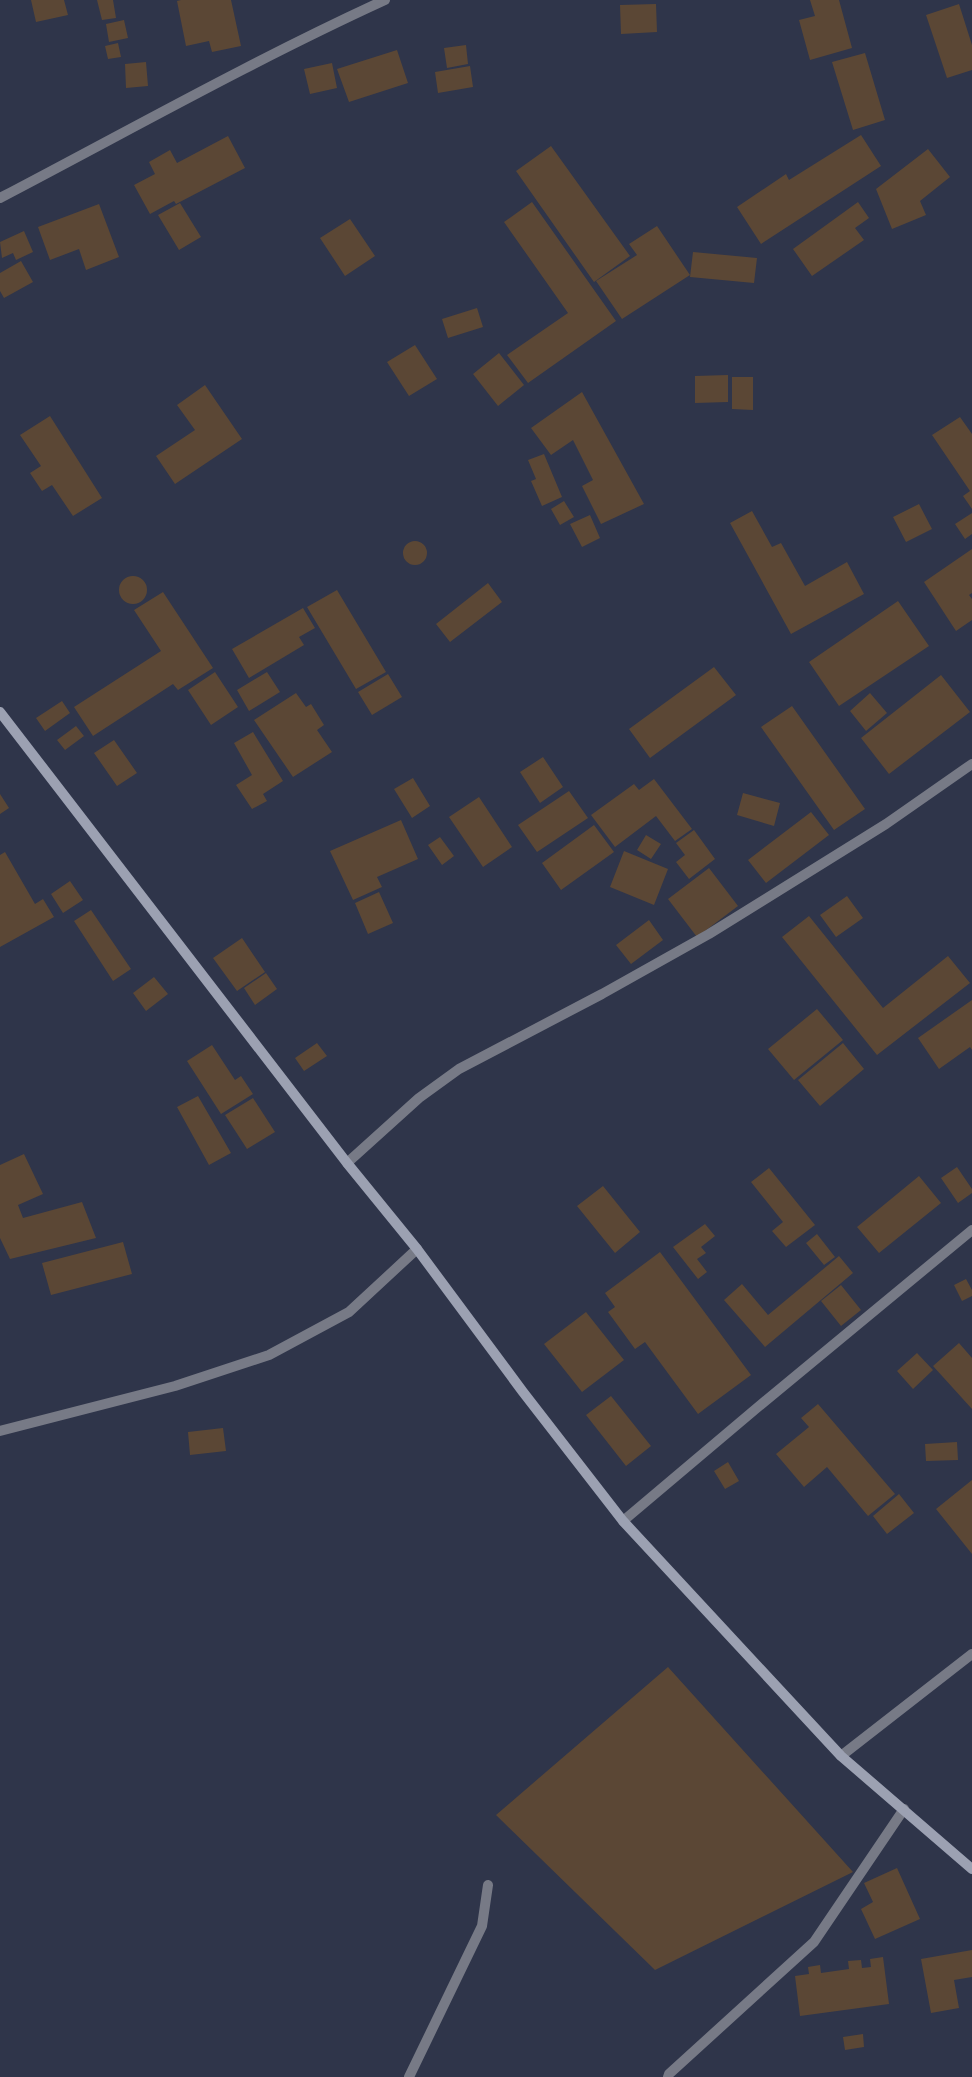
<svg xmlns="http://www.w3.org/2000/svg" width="972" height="2077" font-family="'Golos Text',sans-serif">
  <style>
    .building { fill: #5b4735 }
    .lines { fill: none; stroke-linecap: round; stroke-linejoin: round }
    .street { stroke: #777a86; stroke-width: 10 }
    .secondary { stroke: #9ca1b2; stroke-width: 10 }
  </style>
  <rect width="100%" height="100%" fill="#2f354a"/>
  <path class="building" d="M31,0H64L68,15L36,22Z
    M97,0H113L116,18L102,20Z
    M181,0H231L241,46L212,52L209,41L186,46L177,1Z
    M810,0H839L852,48L810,60L799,20L815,16Z
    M656,4L657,32L621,34L620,5Z
    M959,4L972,45V70L947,78L926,15Z
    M124,20L128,38L109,42L106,24Z
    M118,43L121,57L108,59L105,46Z
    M466,45L468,64L447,68L444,48Z
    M397,50L408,83L349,102L337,69Z
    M865,53L885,120L853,130L832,62Z
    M146,62L148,86L126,88L125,64Z
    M332,63L337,88L310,94L304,69Z
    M470,66L473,87L438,93L435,72Z
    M861,135L881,166L761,244L737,207L786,174L789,180Z
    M228,136L245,168L176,204L174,201L150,214L134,185L155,174L149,162L170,150L177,163Z
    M551,146L630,256L594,282L516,171Z
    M928,149L950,177L920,201L926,215L892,229L876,189Z
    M532,202L616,321L528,383L507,355L568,313L504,222Z
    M858,202L869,218L855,228L864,240L812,276L793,249Z
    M180,203L201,237L179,250L158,215Z
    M99,204L119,257L86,270L79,249L50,260L38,227Z
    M350,219L375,256L345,276L320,238Z
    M657,226L690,275L622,319L596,281L637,255L629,244Z
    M24,231L33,252L16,260L13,253L2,258L0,242Z
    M693,252L757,258L754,283L690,277Z
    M21,261L33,282L4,298L0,291V273Z
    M477,308L483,327L448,338L442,319Z
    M415,345L437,379L409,396L387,362Z
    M499,353L524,385L498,406L473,374Z
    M728,375V402L695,403V376Z
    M732,377H753V410L732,409Z
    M205,385L242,439L175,484L156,456L195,430L177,405Z
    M582,392L644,504L601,524L582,486L593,480L573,440L551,455L531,428Z
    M50,416L102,498L73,516L52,485L42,491L30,473L41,466L20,435Z
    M960,417L972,434V509L963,496L970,491L932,435Z
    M544,454L562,497L542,506L531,481L536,479L528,460Z
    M564,501L574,517L560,525L551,509Z
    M919,504L932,529L906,542L893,517Z
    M752,511L772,547L781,543L805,586L847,562L864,594L791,634L730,523Z
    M972,513V534L965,539L955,524Z
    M590,515L600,538L582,547L570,524Z
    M403 553a12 12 0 1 1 24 0a12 12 0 1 1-24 0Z
    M972,549V593L969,595L972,599V620L956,631L924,582Z
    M119 590a14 14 0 1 1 28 0a14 14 0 1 1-28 0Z
    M488,583L502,602L450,642L436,624Z
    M337,590L386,672L356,689L307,607Z
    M163,592L213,668L178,690L173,684L93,736L74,707L161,651L134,610Z
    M898,601L929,646L839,706L809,662Z
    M303,608L315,628L299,637L304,645L249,678L232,649Z
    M714,667L736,695L650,758L629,729Z
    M215,672L238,707L211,725L188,690Z
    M267,672L280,692L249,711L237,690Z
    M388,674L402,697L372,715L358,692Z
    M941,675L970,712L889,774L861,738Z
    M296,693L306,707L311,704L324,725L317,730L332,752L293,777L254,720Z
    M870,693L887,713L866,731L850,711Z
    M62,701L70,713L45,731L36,718Z
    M792,706L865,809L834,830L761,727Z
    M76,726L84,736L65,750L57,740Z
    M253,732L283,781L263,794L267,801L252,809L236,785L252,775L234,743Z
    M114,740L137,773L117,786L94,753Z
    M543,757L563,787L540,803L520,772Z
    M413,778L430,806L412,818L394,789Z
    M654,779L692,829L675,841L656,816L615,847L591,815L634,784L639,790Z
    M569,791L588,818L537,852L518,825Z
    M743,793L780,803L774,826L737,815Z
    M0,794L9,808L0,814Z
    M479,797L512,847L483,867L449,817Z
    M811,812L829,835L766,883L748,860Z
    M401,820L418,859L377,877L382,887L353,900L330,851Z
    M594,825L614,852L561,890L542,863Z
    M694,830L715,859L689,879L676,862L685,855L676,843Z
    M646,835L661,844L651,859L637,850Z
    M440,837L454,856L442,865L428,845Z
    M624,851L668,869L654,905L610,887Z
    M5,852L35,904L43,899L54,917L0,947V855Z
    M709,868L738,906L697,937L668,899Z
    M70,881L83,900L63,913L51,894Z
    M379,892L393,923L368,934L355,903Z
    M847,896L863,918L836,937L820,915Z
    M91,910L131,969L113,981L74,921Z
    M809,916L883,1008L948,956L970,983L877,1055L782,937Z
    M649,920L663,940L631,964L616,945Z
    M242,938L265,972L237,991L213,958Z
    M266,973L277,989L255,1005L244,988Z
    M154,977L168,994L146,1011L133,993Z
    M972,1000V1050L970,1047L939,1069L918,1038Z
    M817,1009L843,1040L794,1080L768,1049Z
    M317,1043L327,1056L304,1071L295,1058Z
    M843,1043L864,1069L820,1106L798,1080Z
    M212,1045L235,1080L241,1076L253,1094L221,1114L187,1061Z
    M198,1096L231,1153L209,1165L177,1107Z
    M253,1098L275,1132L247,1149L225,1115Z
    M24,1154L43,1194L18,1205L23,1218L82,1202L96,1238L10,1259L0,1238V1165Z
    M957,1167L972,1189V1193L958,1203L941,1178Z
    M769,1168L815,1225L786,1247L772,1231L783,1222L751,1182Z
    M919,1176L941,1203L879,1253L857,1227Z
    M603,1186L640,1232L615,1253L577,1206Z
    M705,1224L715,1236L701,1247L706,1253L697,1259L707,1272L698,1279L673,1247Z
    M817,1234L835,1257L824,1265L806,1243Z
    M123,1242L132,1274L51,1295L42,1263Z
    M660,1252L751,1375L698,1414L645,1342L635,1349L608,1312L615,1307L605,1293Z
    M839,1256L853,1273L765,1347L724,1300L742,1284L768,1315Z
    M966,1279L972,1290V1296L962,1301L954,1285Z
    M841,1285L861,1310L841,1326L821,1301Z
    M586,1312L624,1360L582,1392L544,1344Z
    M959,1343L972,1358V1409L933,1366Z
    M917,1353L933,1370L913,1389L897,1371Z
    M611,1396L651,1446L626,1466L586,1415Z
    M818,1404L895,1494L868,1516L827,1467L804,1487L776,1454L809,1427L801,1418Z
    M223,1428L226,1451L190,1455L188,1432Z
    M957,1442L958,1460L926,1461L925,1444Z
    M728,1462L739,1481L725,1489L714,1471Z
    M972,1480V1554L936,1509Z
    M899,1494L914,1513L887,1534L873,1516Z
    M668,1667L853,1872L655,1970L496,1815Z
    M897,1868L920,1919L875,1939L861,1909L873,1902L864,1883Z
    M972,1950V1977L954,1980L959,2008L931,2013L921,1959Z
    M883,1957L889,2004L800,2016L795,1976L809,1974L808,1967L820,1965L821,1973L849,1969L848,1961L861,1960L862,1968L871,1967L870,1959Z
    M863,2034L864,2047L845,2050L843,2037Z"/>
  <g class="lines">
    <path class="street" d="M0,198C128,131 254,60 385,0
      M347,1163L419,1098L459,1069L602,994L709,934L886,824L972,764
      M0,1431L175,1386L269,1355L349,1312L417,1249
      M623,1521L758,1407L972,1230
      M841,1756L972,1654
      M409,2077L482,1926L488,1885
      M668,2077L669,2074L814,1942L904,1809"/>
    <path class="secondary" d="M0,712L347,1163L417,1249L523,1392L623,1521L841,1756L972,1869"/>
  </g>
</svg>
